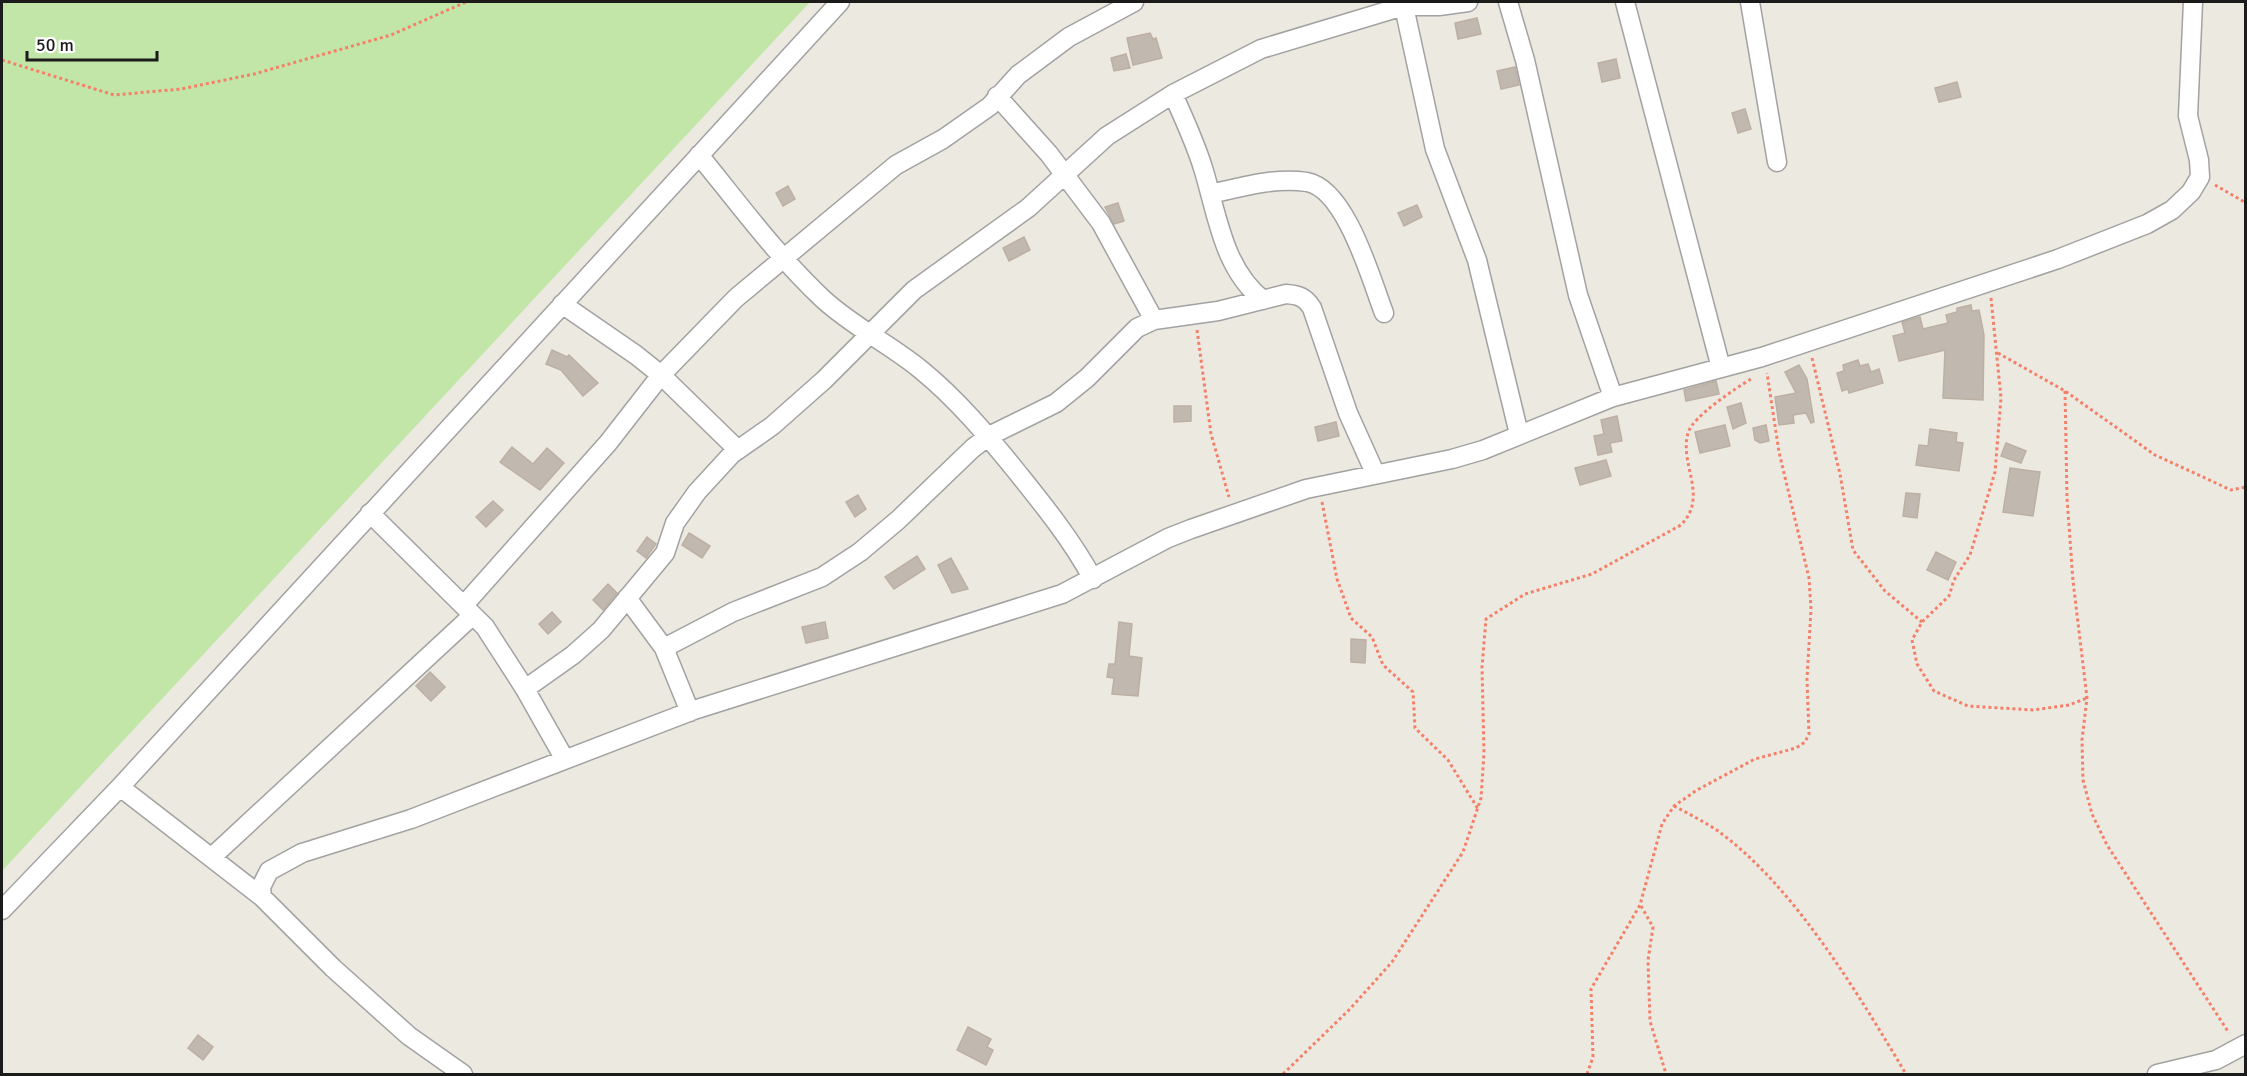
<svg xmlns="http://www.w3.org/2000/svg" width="2247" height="1076" font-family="Signika,sans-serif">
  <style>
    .grass { fill: #c2e6a7 }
    .building { fill: #c1b8b0; stroke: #bdb0a3; stroke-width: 1.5 }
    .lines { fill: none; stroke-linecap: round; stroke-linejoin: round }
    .minor-casing { stroke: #a2a2a2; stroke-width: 21 }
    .path { stroke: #f58069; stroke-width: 3; stroke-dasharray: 3 3; stroke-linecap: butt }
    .minor { stroke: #fff; stroke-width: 18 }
  </style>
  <rect width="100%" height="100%" fill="#ece9e0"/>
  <path class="grass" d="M2,2H810L2,871Z"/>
  <path class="building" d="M1477,18L1481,34L1458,39L1455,23Z
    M1150,33L1153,39L1156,38L1162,58L1133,65L1127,38Z
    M1126,54L1130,68L1114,71L1111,58Z
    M1616,59L1620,78L1602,82L1598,63Z
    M1515,67L1519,85L1501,89L1497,71Z
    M1957,82L1961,97L1939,102L1935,88Z
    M1745,109L1751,129L1738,133L1732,113Z
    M788,186L795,199L783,206L776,193Z
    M1118,203L1124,221L1114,224L1105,207Z
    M1417,205L1422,217L1404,226L1398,213Z
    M1024,237L1030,250L1009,261L1003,248Z
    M1971,305L1972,311L1979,310L1984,335L1983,400L1943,398L1945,350L1899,361L1893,336L1905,333L1902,322L1920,317L1923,329L1948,323L1946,315L1957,312V308Z
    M552,350L567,357L569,355L598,383L583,396L561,370L546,364Z
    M1858,360L1860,366L1868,364L1871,372L1879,369L1883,383L1849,393L1848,389L1842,391L1837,373L1844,371L1843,365Z
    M1799,365L1807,379L1814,422L1811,423L1806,413L1793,415L1794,423L1779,425L1775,397L1796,393L1785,372Z
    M1716,381L1719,394L1686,401L1684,390Z
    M1741,403L1746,423L1733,429L1727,407Z
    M1174,406H1191V421L1174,422Z
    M1617,416L1622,441L1610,443L1612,452L1598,455L1594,436L1604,434L1601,420Z
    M1336,422L1339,436L1318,441L1315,427Z
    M1725,425L1730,446L1700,453L1695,432Z
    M1766,425L1769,441L1760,443L1755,440L1753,428Z
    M1930,429L1957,433L1956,442L1963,443L1959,471L1916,465L1919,445L1928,446Z
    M2006,443L2026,451L2021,463L2001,456Z
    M512,447L533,464L547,448L564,463L540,490L500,462Z
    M1606,460L1611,476L1580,485L1575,468Z
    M2010,468L2040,472L2033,516L2003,512Z
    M1906,493L1920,494L1917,518L1903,516Z
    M858,495L866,509L855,517L846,502Z
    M493,501L503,510L486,527L476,517Z
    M689,533L710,546L702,558L682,545Z
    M647,537L656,544L646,558L637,551Z
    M1936,552L1956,562L1948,580L1927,570Z
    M917,556L925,569L894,589L885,577Z
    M951,558L968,589L952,593L938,565Z
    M608,584L617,593L603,610L593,600Z
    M552,612L561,622L548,634L539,624Z
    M825,622L828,638L806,643L802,627Z
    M1119,622L1132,624L1129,656L1142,658L1138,696L1112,694L1114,678L1107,677L1109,664H1115Z
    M1351,639L1366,640L1365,663L1351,662Z
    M430,672L445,687L431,701L416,686Z
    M968,1027L991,1039L987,1047L993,1050L986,1065L957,1050Z
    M198,1035L213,1047L203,1060L188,1048Z"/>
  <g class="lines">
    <defs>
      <path id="minor" d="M1403,2L1435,149L1477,260L1519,434
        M1508,2L1525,60L1578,295L1613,397
        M1625,2L1721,368
        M1750,2L1777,162
        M1173,94C1184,119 1195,142 1203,168C1217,213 1223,269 1263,300
        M997,96L1049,154L1101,223L1154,320
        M699,155C739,204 777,256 824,300C854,327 889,344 920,369C957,399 987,435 1017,472C1045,507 1071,539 1093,579
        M1211,194C1241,187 1275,177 1307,182C1346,189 1371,279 1384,313
        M562,304L636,355L661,375L738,450
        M370,513L485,627L525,689L564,758
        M627,598L664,648L690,712
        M464,605L608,443L661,375L736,298L896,165L943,139L990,106L1018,75L1069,37L1134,2
        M664,648L733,612L822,577L860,552L898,520L973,448L989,436L1056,403L1087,378L1137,328L1154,320L1218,311L1286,294C1299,295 1305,297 1312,308L1348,413L1375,473
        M525,689L573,655L601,630L665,553L675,523L697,492L732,454L772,426L824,380L914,290L1028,208L1107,136L1173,94L1261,49L1404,6H1439L1468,2
        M120,787L262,897L333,968L409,1036L463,1074
        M213,856L473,615
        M262,897L261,887L269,871L302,853L411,819L694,710L1062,594L1168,538L1191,529L1306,489L1452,459L1483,450L1613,397L1762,357L2058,259L2147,224L2172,210L2191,192L2200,177L2199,160L2188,116L2193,2
        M2,910L120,787L840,2
        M2157,1074L2216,1060L2246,1044"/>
    </defs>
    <use href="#minor" class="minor-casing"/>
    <path class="path" d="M2,60L114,95L181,89L254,74L391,35L466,2
      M2215,185L2246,203
      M1991,298L2001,398L1995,472L1970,555L1954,580L1949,596L1922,622L1912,640L1917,664L1934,691L1968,706L2033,710L2069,705L2087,698
      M1197,330L1211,434L1229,497
      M1998,353L2065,391L2155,455L2231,490L2246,487
      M1812,358L1840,474L1853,550L1885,591L1922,622
      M2065,391L2067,498L2073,581L2087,698L2082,740L2083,780L2092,814L2107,845L2229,1033
      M1322,502L1337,579L1351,618L1372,637L1383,665L1413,692L1415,728L1448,760L1478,809
      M1674,806C1689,814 1705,822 1718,831C1795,887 1858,994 1906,1074
      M1641,906L1653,927L1648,960L1650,1021L1666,1074
      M1283,1074L1350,1009L1392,962L1463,852L1481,798L1484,753L1482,667L1486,619L1525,594L1592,574L1681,525C1709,496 1679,465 1688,433C1692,417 1736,388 1751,379
      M1587,1074L1593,1057L1591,989L1640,905L1662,824L1674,806L1697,790L1755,759L1796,748L1805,742L1809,734L1807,679L1811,609L1809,578L1779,452L1767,373"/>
    <use href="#minor" class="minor"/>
  </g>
  <rect width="2247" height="1076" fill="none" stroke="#1b1b1b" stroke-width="6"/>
  <path d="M27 51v9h130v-9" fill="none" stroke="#1b1b1b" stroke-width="3"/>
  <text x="36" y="51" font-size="18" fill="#1b1b1b" stroke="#ffffff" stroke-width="4.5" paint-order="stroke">50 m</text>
</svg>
